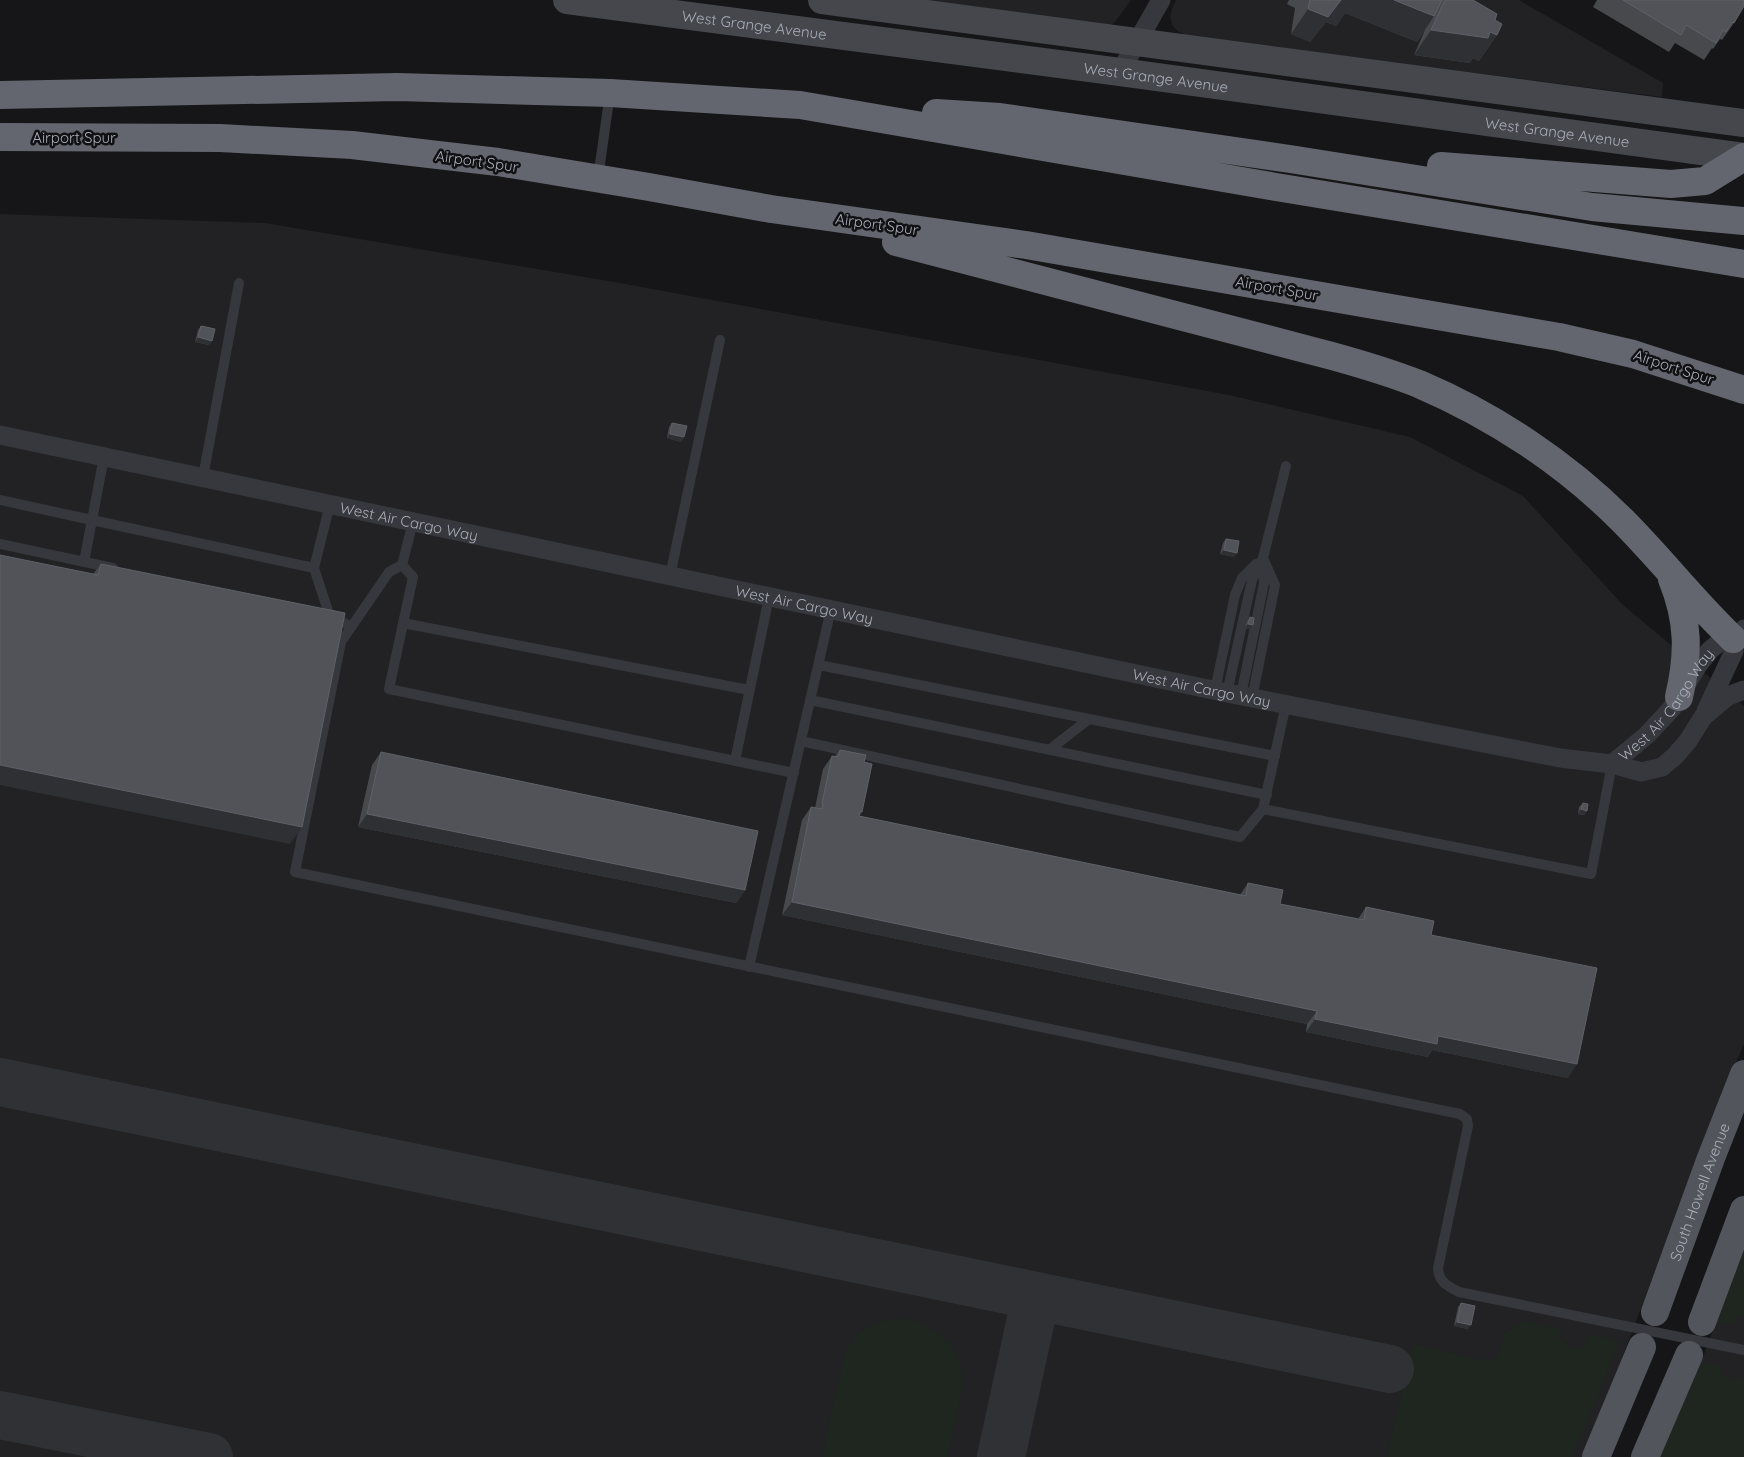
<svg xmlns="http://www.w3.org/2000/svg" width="1744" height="1457" font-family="Quicksand,sans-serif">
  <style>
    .built { fill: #222225 }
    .green { fill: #1e261f }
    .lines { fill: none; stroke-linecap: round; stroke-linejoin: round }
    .taxiway { stroke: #303135; stroke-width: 48 }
    .lane { stroke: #37383d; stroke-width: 10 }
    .street { stroke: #37383d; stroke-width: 19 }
    .secondary { stroke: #45474d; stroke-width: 28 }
    .primary { stroke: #53555c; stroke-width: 28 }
    .highway { stroke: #63666e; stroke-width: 28 }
    .wall { fill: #47494d }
    .shaded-wall { fill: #2f3033 }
    .building { fill: #525359; stroke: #5f6168 }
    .labels { text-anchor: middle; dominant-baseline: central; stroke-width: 5; stroke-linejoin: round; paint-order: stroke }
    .street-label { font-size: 15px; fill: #a8adb8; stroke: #111113 }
  </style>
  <rect width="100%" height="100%" fill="#161618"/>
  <path class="built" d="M901,0H1131L1115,22L1106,29Z
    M1176,0H1519L1663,83L1662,97L1189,36L1179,32L1173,26L1170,17L1172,9Z
    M0,214L265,223L614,282L1229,395L1410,437L1523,496L1623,605L1744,706V1044L1721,1097L1619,1366L1582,1457H0Z
    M1744,1250V1457H1660L1701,1362Z"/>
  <path class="green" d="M1744,1250V1319L1737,1313L1732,1326L1717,1322Z
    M900,1318C937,1324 963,1346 962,1386L948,1457H822L844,1356C856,1330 872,1321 900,1318Z
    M1523,1321L1562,1329L1560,1338L1571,1348L1583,1347L1590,1334L1619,1341L1599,1393L1572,1457H1387L1413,1344L1486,1361L1493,1360L1500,1352L1504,1334Z
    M1701,1362L1719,1366L1724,1376L1732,1381L1740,1379L1744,1374V1457H1660Z"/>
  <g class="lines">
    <path class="taxiway" d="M0,1082L1390,1369
      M0,1415L209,1457
      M1001,1457L1036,1296"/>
    <path class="lane" d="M598,178L610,93
      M203,477L239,283
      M0,500L92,520L104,457
      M413,522L402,565L389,572L341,642L295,872L1460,1114L1467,1119L1468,1126L1438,1268C1439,1283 1448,1286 1459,1292L1744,1350
      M0,544L113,568
      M84,562L92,520L314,568L329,614L351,627
      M402,565L413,577L389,689L794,773
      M314,568L330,504
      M670,576L720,340
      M403,623L749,690
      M819,665L1275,756
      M1215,690L1235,595L1242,578L1256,564
      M1227,693L1252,580L1263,558L1286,466
      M1241,695L1264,583L1263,566
      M1252,698L1275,585L1263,558
      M810,700L1267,795
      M1286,704L1263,809L1591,874L1612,764
      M801,741L1240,837L1263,809
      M1049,750L1089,719
      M735,761L769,597
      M749,967L831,609"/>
    <g class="street">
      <path d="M1120,72L1161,0"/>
      <path id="s1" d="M0,435L1227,693L1560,758L1612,764L1641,772L1662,767L1675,756L1688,741L1703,717L1728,696L1744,690"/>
      <path d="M1706,711L1734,651L1733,639"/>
      <path id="s2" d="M1612,764L1647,735L1672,708L1698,665L1710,650L1721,641L1733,639L1744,629"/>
    </g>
    <g class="secondary">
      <path id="s3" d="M567,0L1120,72L1744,157"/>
      <path d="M822,0L1744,123"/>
    </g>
    <g class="primary">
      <path id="s4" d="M1655,1312L1711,1158L1744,1074"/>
      <path d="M1702,1322L1744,1210"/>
      <path d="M1596,1457L1642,1347"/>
      <path d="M1645,1457L1689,1355"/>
    </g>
    <path class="highway" d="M0,95L397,87L610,93L800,105L1276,187L1744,264
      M936,113L1000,117L1290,159L1592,207L1744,221
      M0,137L220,138L352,145L498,162L649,187L771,209L1026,245L1559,337L1633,354L1744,390
      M1441,166L1671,184L1705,181L1744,157
      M896,242L1332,356C1361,364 1391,373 1419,384C1494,416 1565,463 1622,520C1661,559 1694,602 1733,639
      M1672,579C1689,621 1689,654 1679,697"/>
  </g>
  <path class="wall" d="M1289,0H1473L1495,20L1497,35L1479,61L1473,58L1470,63L1414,55L1425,30L1417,42L1345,13L1336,26L1326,22L1310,42L1291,34L1295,8L1287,4Z
    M1597,0H1744L1734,23L1722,40L1720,39L1713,49L1712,48L1704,60L1675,43L1669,52L1593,7Z
    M201,326L209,345L195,342L198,330Z
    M672,423L681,442L667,438L669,427Z
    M1226,539L1234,557L1220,554L1223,543Z
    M101,564L290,844L93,574Z
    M1250,617V629L1245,628L1247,621Z
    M840,750L864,762L862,812L859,816L1240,895L1248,883L1280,904L1358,919L1366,907L1431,935L1568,1078L1432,1050L1428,1057L1306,1032L1307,1024L782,915L802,820L811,807L815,808L823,769L832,756H835Z
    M381,752L745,890L736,903L358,827L372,765Z
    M1583,803L1587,811L1584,815L1578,814L1579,807Z
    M1461,1303L1468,1329L1454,1326L1458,1307Z"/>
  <path class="shaded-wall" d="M1341,0H1394L1434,16L1417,42L1345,13L1336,26L1326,22L1310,42L1291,34L1308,9Z
    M1431,30L1490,32L1497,35L1479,61L1473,58L1470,63L1414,55Z
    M198,337L212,341L209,345L195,342Z
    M670,434L684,437L681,442L667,438Z
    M1224,550L1237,553L1234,557L1220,554Z
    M1248,624L1253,625L1250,629L1245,628Z
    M0,765L302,827L290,844L0,785Z
    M1581,809L1587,811L1584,815L1578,814Z
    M367,814L745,890L736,903L358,827Z
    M792,902L1317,1011L1307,1024L782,915Z
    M1315,1019L1438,1036L1577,1064L1568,1078L1432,1050L1428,1057L1306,1032Z
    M1457,1322L1471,1325L1468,1329L1454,1326Z"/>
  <path class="building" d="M1310,0H1341L1328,17L1308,9Z
    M1394,0H1442L1434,16Z
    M1445,0H1473L1497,14L1495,20L1502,24L1497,35L1490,32L1488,38L1431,30Z
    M1623,0H1744V6L1734,23L1732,22L1726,32L1723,30L1716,43L1686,25L1681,35Z
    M201,326L215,329L212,341L198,337Z
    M672,423L687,426L684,437L670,434Z
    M1226,539L1239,541L1237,553L1224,550Z
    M0,555L98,575L101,564L345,613L302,827L0,765Z
    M1250,617L1254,618L1253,625L1248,624Z
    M840,750L866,755L864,762L872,764L862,812L860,811L859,816L1246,896L1248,883L1283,890L1280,904L1364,920L1366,907L1434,921L1431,935L1597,968L1577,1064L1438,1036L1437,1044L1315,1019L1317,1011L792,902L811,807L822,809L823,804L822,803L832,756L838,757Z
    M381,752L758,831L745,890L367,814Z
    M1583,803L1588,804L1587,811L1581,809Z
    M1461,1303L1475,1306L1471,1325L1457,1322Z"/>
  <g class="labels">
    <g class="street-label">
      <text stroke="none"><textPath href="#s3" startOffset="189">West Grange Avenue</textPath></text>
      <text stroke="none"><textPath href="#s3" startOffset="594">West Grange Avenue</textPath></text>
      <text stroke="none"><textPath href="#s3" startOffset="999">West Grange Avenue</textPath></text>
      <text x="74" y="137">Airport Spur</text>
      <text transform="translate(477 161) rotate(8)">Airport Spur</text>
      <text transform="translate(877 224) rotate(8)">Airport Spur</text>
      <text transform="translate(1277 288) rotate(10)">Airport Spur</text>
      <text transform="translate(1674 367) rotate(18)">Airport Spur</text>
      <text stroke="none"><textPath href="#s1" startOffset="418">West Air Cargo Way</textPath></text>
      <text stroke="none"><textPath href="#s1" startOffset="822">West Air Cargo Way</textPath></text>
      <text stroke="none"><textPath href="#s1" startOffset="1228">West Air Cargo Way</textPath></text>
      <text stroke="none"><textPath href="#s2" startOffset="81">West Air Cargo Way</textPath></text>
      <text stroke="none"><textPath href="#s4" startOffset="128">South Howell Avenue</textPath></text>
    </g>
  </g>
</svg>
